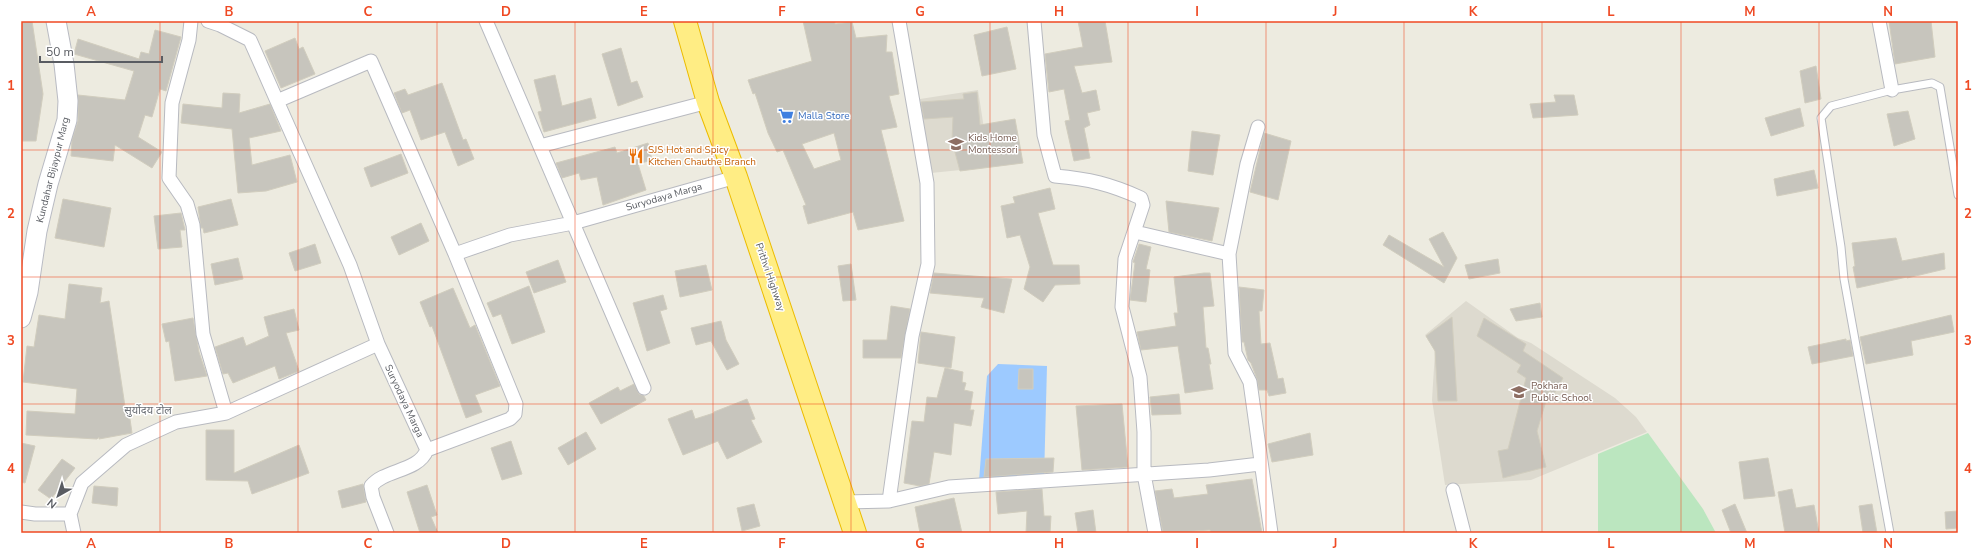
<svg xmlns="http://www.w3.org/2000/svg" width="1979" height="554" font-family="'Nunito Sans','Noto Sans Devanagari',sans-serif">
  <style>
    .education { fill: #dddacf }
    .green { fill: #bbe6bf }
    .water { fill: #9dcaff }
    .building { fill: #c7c5bd; stroke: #d1cdbe; fill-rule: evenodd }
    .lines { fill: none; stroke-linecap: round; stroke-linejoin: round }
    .lane-casing { stroke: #b8bac0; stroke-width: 9 }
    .street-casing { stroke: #b8bac0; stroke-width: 15 }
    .secondary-casing { stroke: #b9bbc3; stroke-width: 21 }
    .highway-casing { stroke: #ecbc00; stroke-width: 24 }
    .lane { stroke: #fff; stroke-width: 7 }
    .street { stroke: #fff; stroke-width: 13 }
    .secondary { stroke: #fff; stroke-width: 19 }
    .highway { stroke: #ffed84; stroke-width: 22 }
    .grid { fill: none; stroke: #ef4923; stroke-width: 1; stroke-opacity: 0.55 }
    .labels { text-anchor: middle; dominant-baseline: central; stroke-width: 3; stroke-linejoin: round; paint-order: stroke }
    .shop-label { font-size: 10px; fill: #366cbe; stroke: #fff; text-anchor: start }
    .education-label { font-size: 10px; fill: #785e54; stroke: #fff; text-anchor: start }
    .food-label { font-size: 10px; fill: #c56008; stroke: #fff; text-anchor: start }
    .street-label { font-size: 10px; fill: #595c62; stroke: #fff }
    .neighbourhood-label { font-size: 11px; fill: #6a6e74; stroke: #fff }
    .neatline { fill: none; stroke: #ef4923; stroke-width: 1.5 }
    .grid-label { font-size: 13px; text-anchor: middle; font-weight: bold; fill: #ef4923 }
  </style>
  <rect width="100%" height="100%" fill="#edebe0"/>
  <path class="education" d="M978,90L990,167L931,173L920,99Z
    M1466,301L1504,328L1518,338L1531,343L1615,398L1636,417L1647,432L1531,480L1445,485L1432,400L1435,351L1425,335Z"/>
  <path class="green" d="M1648,433L1703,509L1716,533H1598V454Z"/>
  <path class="water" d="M998,364L1047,366L1044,479L979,481L987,376Z"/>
  <path class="building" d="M21,21H32L43,94L36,141H21Z
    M803,21H835V24L852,22L856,38L887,35L886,52H892L899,94L889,96L897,127L881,130L904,221L858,230L853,212L808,224L803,206L806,205L783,150L777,152L768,133L755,93L753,94L748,80L812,61ZM834,133L841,160L814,169L802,144Z
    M1078,21H1105L1112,62L1074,66L1082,93L1096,90L1100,110L1087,113L1090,125L1084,128L1090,158L1074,161L1065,121L1070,120L1064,89L1049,92L1045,54L1083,47Z
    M1889,21H1931L1935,57L1895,64Z
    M1007,27L1016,69L982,76L974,35Z
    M155,30L181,37L166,91L160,89L152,117L145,115L138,137L162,152L152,168L115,145L113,161L71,156L72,140L78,121V95L125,100L134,71L74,54L78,39L139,59L141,52L149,54Z
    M295,38L299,49L303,47L315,74L281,88L265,51Z
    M621,48L631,83L637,81L643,97L618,106L602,54Z
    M1816,66L1821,99L1805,103L1800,71Z
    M555,75L562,106L591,98L596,118L544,132L538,112L542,111L534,80Z
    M442,83L463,140L466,139L474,159L458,166L445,132L421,140L410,110L402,113L394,93L405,89L408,95Z
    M977,92L980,125L1015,119L1023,163L960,171L952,141L953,117L924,119L921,102L964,99L963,94Z
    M223,93L240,94L239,113L270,104L281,131L249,138L252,165L290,155L297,182L266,191L238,193L232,129L181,123L183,104L222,108Z
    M1554,95H1574L1578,115L1533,118L1530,104L1556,102Z
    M1800,108L1804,126L1771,136L1765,118Z
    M1908,111L1915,139L1894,146L1887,114Z
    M1192,131L1220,135L1213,175L1188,171Z
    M1264,133L1291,141L1278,200L1250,192Z
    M648,143L652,160L638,164L646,190L603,205L597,177L581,180L579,173L562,178L556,163L615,147L617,153Z
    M401,154L408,173L371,187L364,168Z
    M1814,170L1818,188L1777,196L1774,179Z
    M1050,188L1055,209L1038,213L1053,265H1079L1080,284L1055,285L1043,302L1024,289L1030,267L1020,235L1007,238L1001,206L1015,203L1013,197Z
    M63,199L111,208L104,247L55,238Z
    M231,199L238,225L204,233L203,228H201L198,207Z
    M1166,201L1219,208L1212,241L1169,232Z
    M181,213L185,230H180L182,247L158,249L154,216Z
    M421,223L429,241L399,255L391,237Z
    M1443,232L1457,258L1444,283L1383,245L1389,235L1444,267L1429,239Z
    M1896,238L1902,261L1944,253L1945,269L1907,278V277L1857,288L1853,267L1855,266L1852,243Z
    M315,244L321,263L295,271L289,253Z
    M1139,244L1151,247L1146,269L1150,270L1146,302L1130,300L1135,263L1133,262Z
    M238,258L243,279L215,285L211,264Z
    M1498,259L1500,273L1469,279L1465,265Z
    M558,260L566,282L534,293L526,272Z
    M851,264L856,300L843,301L838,266Z
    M706,265L712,290L680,297L675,271Z
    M934,273L1012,279L1004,313L981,307L984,298L930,293Z
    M1204,273H1210L1214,306L1203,307L1206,348H1208L1211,364H1209L1213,389L1185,393L1178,346L1141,350L1137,332L1176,326L1174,313H1178L1174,277Z
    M69,284L102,288L100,303L109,301L126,413L129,412L132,433L99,439V437L97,439L26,435L27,411L75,414L77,389L23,382L27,346L34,347L39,315L65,319Z
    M529,286L545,332L512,344L501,314L493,317L487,303Z
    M1239,287L1264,290L1262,311H1259L1261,344L1270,343L1278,379L1283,378L1286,393L1269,396L1267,390H1259L1257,379L1251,363L1248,360L1244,342H1242Z
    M453,288L470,328L475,325L500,386L475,395L482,412L466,418L432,326L430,327L420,302Z
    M663,295L667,309L660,311L670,343L647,351L633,303Z
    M1540,303L1542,317L1516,321L1510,309Z
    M891,306L910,309L901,358H863V340H887Z
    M294,309L299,330L286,333L299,371L279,379L275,366L233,383L228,373L223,374L215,347L243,337L246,346L269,336L264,317Z
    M1951,315L1954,332L1911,341L1913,355L1866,364L1860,337Z
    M1452,317L1457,401H1438L1435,351L1426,336Z
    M193,318L199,352L207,376L175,381L169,341L166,342L162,324Z
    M1484,318L1526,344L1523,351L1563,378L1554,394L1549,391L1537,431L1546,467L1503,478L1498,451L1508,449L1526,378L1517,372L1521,365L1477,336Z
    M721,321L726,340L739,364L727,370L711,341L696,345L691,328Z
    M921,332L955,337L951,368L918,363Z
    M1846,339V341L1850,340L1853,356L1812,364L1808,347Z
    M945,368L963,372L962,382L966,383L964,390L973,392L970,410H974L971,426L954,423L951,455L934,452L929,484L920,486L904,483L912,421L924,422L927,397L937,398Z
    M1019,369H1033V389H1018Z
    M634,384L639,394L644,396L646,400L601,424L589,403L618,387L620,391Z
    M1179,394L1181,414L1152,415L1150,397Z
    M747,399L755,419L751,420L762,442L727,459L718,441L683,455L668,419L692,410L695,419L714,413V412Z
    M1122,404L1128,467L1082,470L1076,406Z
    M206,430H234V473L299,445L309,473L252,494L248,481L206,480Z
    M586,432L596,449L568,465L558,448Z
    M1310,433L1313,455L1272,462L1268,444Z
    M511,441L522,474L502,480L491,448Z
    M21,443L35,446L25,483L21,482Z
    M1054,458L1053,472L984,477L986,459Z
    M1768,458L1775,496L1744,499L1739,462Z
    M62,459L75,468L51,499L38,490Z
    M1252,479L1262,533H1211L1210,530L1163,533L1155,491L1172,489L1174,498L1208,494L1206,485Z
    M363,484L366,502L342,508L338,491Z
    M427,485L437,515L431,517L438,533H420L407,492Z
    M94,486L118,488L117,506L92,503Z
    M1042,489L1044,516H1051L1050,533H1026L1027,511L998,514L996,492Z
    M1792,489L1796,508L1814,505L1819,533H1785L1778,492Z
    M954,498L962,533H920L915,507Z
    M754,504L760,526L742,531L737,508Z
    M1735,504L1747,533H1731L1722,510Z
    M1872,504L1877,533H1863L1859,506Z
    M1093,510L1096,533H1078L1075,513Z
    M1958,511V528L1946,529L1945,512Z"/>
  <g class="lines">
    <defs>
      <path id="lane" d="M1890,533L1844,279L1841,247L1821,118L1831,106L1892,90L1932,83L1940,87L1958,195"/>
      <path id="street" d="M191,21L189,40L172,103L169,178L187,204L193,225L203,334L226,413
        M208,21L220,25L250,40L277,101
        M486,21L644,388
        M1034,21L1044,135L1055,176C1089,179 1110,184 1141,198L1143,205L1125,259L1122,307L1140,377L1144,432V474L1155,533
        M1879,21L1892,90
        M1258,127L1247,164L1229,254L1235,353L1250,382L1271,533
        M540,146L708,102
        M1135,232L1229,254
        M378,344L350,265L277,101L371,61L455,254
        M1453,490L1464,533
        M889,501L912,336L928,264L927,183L899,21
        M845,502L889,501L949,487L1209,470L1260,464
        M21,512L35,514H70
        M74,533L70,514L82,483L126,445L176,422L226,413L378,344L427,450L510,419L515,414L516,404L455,254L510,235L573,223L736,177
        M387,533L373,497L371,486C385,469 418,472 427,450"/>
      <path id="secondary" d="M21,318L28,292L37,231L48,184L67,120L68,101L64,64L56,21"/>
      <path id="highway" d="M685,21L708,102L736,177L855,533"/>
    </defs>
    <use href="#lane" class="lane-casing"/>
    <use href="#street" class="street-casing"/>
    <use href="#secondary" class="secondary-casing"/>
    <use href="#highway" class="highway-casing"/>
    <use href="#lane" class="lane"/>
    <use href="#street" class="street"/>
    <use href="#secondary" class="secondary"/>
    <use href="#highway" class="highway"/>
  </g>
  <path class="grid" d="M160,21V533M298,21V533M437,21V533M575,21V533M713,21V533M851,21V533M990,21V533M1128,21V533M1266,21V533M1404,21V533M1542,21V533M1681,21V533M1819,21V533M21,150H1958M21,277H1958M21,404H1958"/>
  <defs>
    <symbol id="supermarket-bare" viewBox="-9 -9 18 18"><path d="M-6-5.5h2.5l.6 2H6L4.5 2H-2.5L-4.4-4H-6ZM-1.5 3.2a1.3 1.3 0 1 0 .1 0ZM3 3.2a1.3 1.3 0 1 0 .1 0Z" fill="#3f7fe0" stroke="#fff" stroke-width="2.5" paint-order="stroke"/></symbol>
    <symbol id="school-bare" viewBox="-9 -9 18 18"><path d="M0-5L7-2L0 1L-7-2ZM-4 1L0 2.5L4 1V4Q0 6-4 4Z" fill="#8d6e63" stroke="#fff" stroke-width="2.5" paint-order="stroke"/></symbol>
    <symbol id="restaurant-bare" viewBox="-9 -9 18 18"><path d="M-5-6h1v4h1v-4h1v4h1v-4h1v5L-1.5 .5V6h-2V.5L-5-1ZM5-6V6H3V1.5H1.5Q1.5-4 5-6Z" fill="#e8710a" stroke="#fff" stroke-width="2.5" paint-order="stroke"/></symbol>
  </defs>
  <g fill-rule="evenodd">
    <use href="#supermarket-bare" x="775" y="105" width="22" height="22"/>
    <use href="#school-bare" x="945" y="133" width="22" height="22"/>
    <use href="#restaurant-bare" x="625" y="145" width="22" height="22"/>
    <use href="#school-bare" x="1508" y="381" width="22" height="22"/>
  </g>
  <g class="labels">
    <g class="shop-label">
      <text x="798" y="116">Malla Store</text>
    </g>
    <g class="education-label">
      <text x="968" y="138">Kids Home<tspan x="968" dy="12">Montessori</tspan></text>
      <text x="1531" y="386">Pokhara<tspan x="1531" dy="12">Public School</tspan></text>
    </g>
    <g class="food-label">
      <text x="648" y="150">SJS Hot and Spicy<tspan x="648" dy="12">Kitchen Chauthe Branch</tspan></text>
    </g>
    <g class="street-label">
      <text transform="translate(53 170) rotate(-76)">Kundahar Bijaypur Marg</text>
      <text transform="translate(664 197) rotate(-16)">Suryodaya Marga</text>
      <text transform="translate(770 277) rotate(71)">Prithvi Highway</text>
      <text transform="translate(404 401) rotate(65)">Suryodaya Marga</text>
    </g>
    <g class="neighbourhood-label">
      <text x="148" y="410">सुर्योदय टोल</text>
    </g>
  </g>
  <rect width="1979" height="554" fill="none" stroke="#ffffff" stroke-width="44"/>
  <g transform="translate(58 496) rotate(219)" stroke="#ffffff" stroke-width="3" paint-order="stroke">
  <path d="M0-3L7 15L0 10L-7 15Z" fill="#595c62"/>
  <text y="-6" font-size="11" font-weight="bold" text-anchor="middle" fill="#595c62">N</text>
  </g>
  <path d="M40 56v6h122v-6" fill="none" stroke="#595c62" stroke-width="2"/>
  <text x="46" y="56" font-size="12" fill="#595c62" stroke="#ffffff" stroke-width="3" paint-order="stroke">50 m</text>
  <rect x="22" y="22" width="1935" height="510" class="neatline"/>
  <g class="grid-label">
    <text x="91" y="16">A</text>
    <text x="229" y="16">B</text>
    <text x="368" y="16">C</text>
    <text x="506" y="16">D</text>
    <text x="644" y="16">E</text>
    <text x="782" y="16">F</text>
    <text x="920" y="16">G</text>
    <text x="1059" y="16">H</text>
    <text x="1197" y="16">I</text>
    <text x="1335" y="16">J</text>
    <text x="1473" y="16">K</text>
    <text x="1611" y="16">L</text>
    <text x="1750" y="16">M</text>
    <text x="1888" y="16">N</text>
    <text x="11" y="90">1</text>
    <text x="1968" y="90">1</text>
    <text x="11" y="218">2</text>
    <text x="1968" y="218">2</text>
    <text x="11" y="345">3</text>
    <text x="1968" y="345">3</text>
    <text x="11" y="473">4</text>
    <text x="1968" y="473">4</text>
    <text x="91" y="548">A</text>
    <text x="229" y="548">B</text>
    <text x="368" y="548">C</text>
    <text x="506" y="548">D</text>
    <text x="644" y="548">E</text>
    <text x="782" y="548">F</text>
    <text x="920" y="548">G</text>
    <text x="1059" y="548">H</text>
    <text x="1197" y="548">I</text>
    <text x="1335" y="548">J</text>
    <text x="1473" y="548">K</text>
    <text x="1611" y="548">L</text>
    <text x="1750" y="548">M</text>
    <text x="1888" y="548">N</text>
  </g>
</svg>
